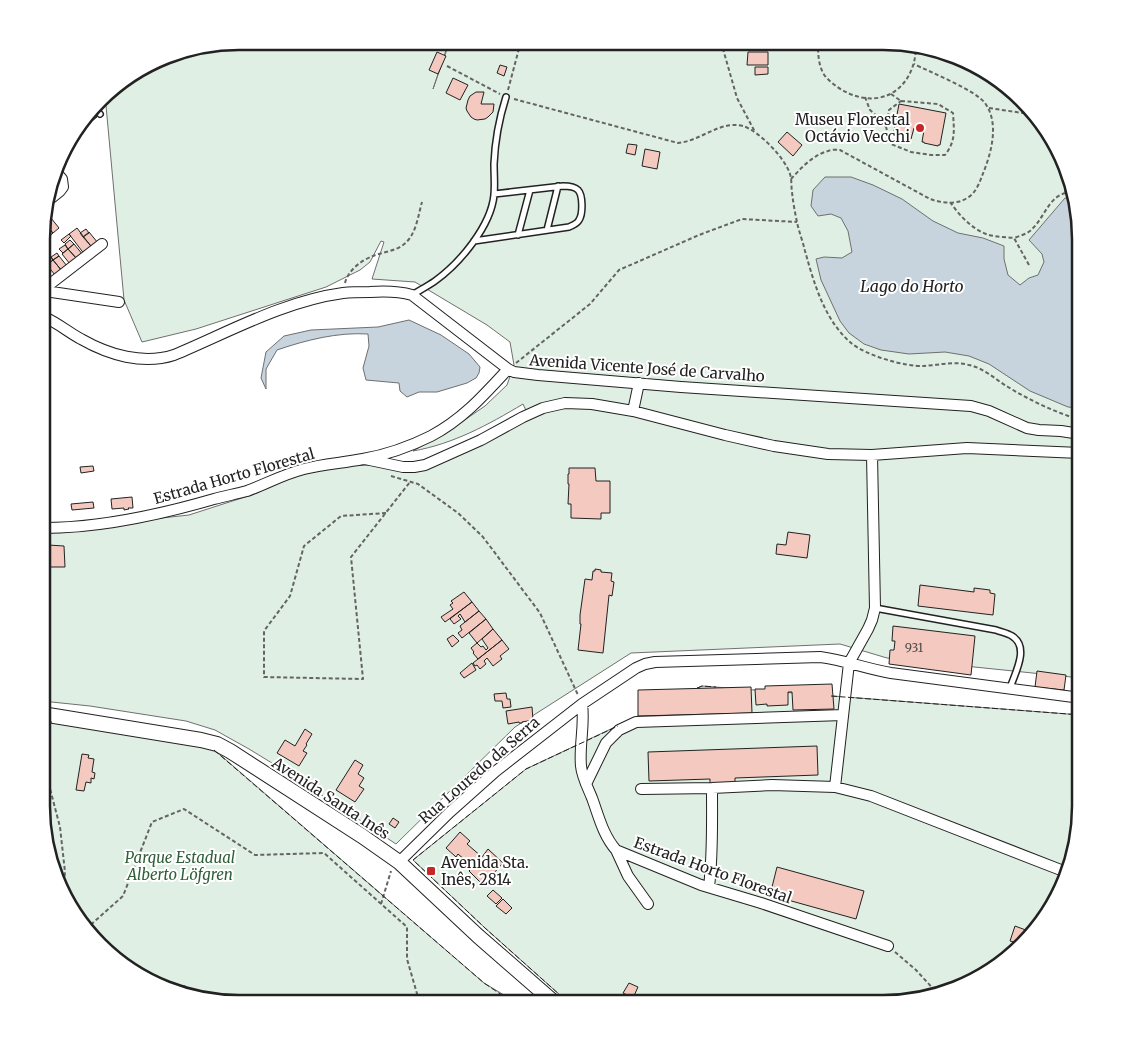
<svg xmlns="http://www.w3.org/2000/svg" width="1122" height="1045" font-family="Merriweather,serif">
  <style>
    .green { fill: #e0efe3; stroke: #6f6f6f }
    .water { fill: #c7d3dd; stroke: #6f6f6f }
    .building { fill: #f3c9c0; stroke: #222 }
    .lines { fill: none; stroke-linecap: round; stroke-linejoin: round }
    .lane-casing { stroke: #222; stroke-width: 8 }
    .street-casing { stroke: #222; stroke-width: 12 }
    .secondary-casing { stroke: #222; stroke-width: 16 }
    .path { stroke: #646464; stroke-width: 2; stroke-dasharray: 4 2.5; stroke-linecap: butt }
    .lane { stroke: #fff; stroke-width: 5 }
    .street { stroke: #fff; stroke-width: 10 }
    .secondary { stroke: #fff; stroke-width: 14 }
    .fence { stroke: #222; stroke-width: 1; stroke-dasharray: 6 2.5; stroke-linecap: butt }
    .poi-dot { fill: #c62828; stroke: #fff; stroke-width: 2 }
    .labels { text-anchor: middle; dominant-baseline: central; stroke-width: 4; stroke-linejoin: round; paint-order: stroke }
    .number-label { font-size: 12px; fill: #564c4a }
    .poi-label { font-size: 15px; fill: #222; stroke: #fff; text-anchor: end }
    .street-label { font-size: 15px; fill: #222; stroke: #fff }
    .park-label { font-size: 15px; font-style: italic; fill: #2f5e38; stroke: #fff }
    .water-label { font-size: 16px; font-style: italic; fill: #222; stroke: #fff }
    .rim { fill: none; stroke: #222; stroke-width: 2.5 }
  </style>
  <rect width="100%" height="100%" fill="#fff"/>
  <path class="green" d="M239,41H449L433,89L450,41L896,42L971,62L1032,109L1066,164L1080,226L1081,678L887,658L840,644L631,653L515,727L396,844L285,771L249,749L215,730L186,721L90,706L42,701L43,531L189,515L248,496L297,474L339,466L412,464L445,455L529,417L523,404C488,425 453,444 413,451L450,430L485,406L507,385L514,365L510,342L487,325L415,282L372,279L384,242L381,241L370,262L360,270L326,287L196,329L142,342L124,300L105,95L109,90L175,52Z
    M702,686L1081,715V806L1060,893L1013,955L958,989L896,1003L570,1004L485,928L413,860L526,769Z
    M42,715L210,746L484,983L519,1004H239L152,983L90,936L56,881L42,819Z"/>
  <path class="water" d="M825,177H851L873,185L902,199L933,221L958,233L983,238L1004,246V259L1008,275L1020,285L1029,278L1038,275L1044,262L1042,254L1029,240L1065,198H1074L1080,226V408L1068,407L1030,391L989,364L969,356L945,352L909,354L881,350L864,344L849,333L840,321L821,280L816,259L824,257L842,258L852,252L848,231L841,218L831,214L818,216L811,206L813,190Z
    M409,320L441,335L469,354L480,367L479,373L476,378L467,383L437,392H419L407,397L400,391L399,383L366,380L363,368L369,346L368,334C338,332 306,340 277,350L266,369V389L261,378L266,352L284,336L311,330L378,327Z"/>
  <path class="building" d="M748,42H770V47H748Z
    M437,52L446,56L438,74L429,70Z
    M748,52H768V65H747Z
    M500,65L507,67L504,76L497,73Z
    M755,67H768V74L755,75Z
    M453,78L468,85L460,100L446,93Z
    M476,92H484L481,104H494L493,112L488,117L485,119L477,120L474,119L471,117L467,111L466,108L468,100L470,96Z
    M899,104L946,113L940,145H938V146L924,143V142H922L924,130L914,128L911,139H910V141L896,138V136H893Z
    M92,110L97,117L92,121L88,115Z
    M88,115L91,118L80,127L79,126Z
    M787,132L802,145L793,156L778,142Z
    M628,144L637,145L635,155L626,153Z
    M645,149L660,152L657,169L642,166Z
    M51,218L59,228L53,233L45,224V223Z
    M45,224L53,233L46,239L45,238Z
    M77,228L93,249L85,255L69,234Z
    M86,229L89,233L83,237L80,233Z
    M89,232L98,243L92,247L83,237Z
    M69,234L71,236L64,243L61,240Z
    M70,240L74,244L68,249L65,244Z
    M74,244L83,255L77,259L68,249Z
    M65,245L68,249L63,253L59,249Z
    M68,249L77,259L70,264L62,254Z
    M57,253L59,256L53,260L51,257Z
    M59,256L67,266L62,271L53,260Z
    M51,257L53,260L47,265L45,262Z
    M53,260L62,271L55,275L47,265Z
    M93,466L94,471L81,473L80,467Z
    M569,468H595L596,481H610V513H601V519L571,518V504H568L569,484H568V474H569Z
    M132,497L133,508H128L129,509L124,510V508L112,509L111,499Z
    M93,502L94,508L72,510L71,504Z
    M788,532L810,535L807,558L776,554L777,544L786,545Z
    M48,545L64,546L65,567H47Z
    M595,569L601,570V572L612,573L611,581L614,582L612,596L609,595L603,653L578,650L581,624H580V615L585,579L592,580L593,571H595Z
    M920,585L974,592V588L990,590V593L995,594L993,615L918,606Z
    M464,592L472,602L445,622L441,617L453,609L450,605L453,603L451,601Z
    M472,602L479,611L465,622L460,614L458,616L461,619L454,624L450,619L451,618Z
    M479,611L486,619L462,638L458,633L462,630L460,626Z
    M486,619L493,629L477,643L469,633Z
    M893,626L975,636L971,675L889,664L890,650H894L895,641H892Z
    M493,629L502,640L478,659L473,653L474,652L471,648L477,643L481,647L483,646L486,650L488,648L482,639Z
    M453,635L459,641L452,647L447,639Z
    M502,640L509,649L500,656L502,659L493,666L487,658L484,661L486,664L480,669L477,665L475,666L473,663Z
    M472,663L476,670L464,678L460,673Z
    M1037,671L1066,675L1064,690L1035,687Z
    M832,684L834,709L793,710L792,692H788V705L767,706V704L756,705L755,689H765V686Z
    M751,687L752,713L638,716V690Z
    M506,693L507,699H510L511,707L503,708L502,701H495L494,694Z
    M532,707L533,720L522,722V723H519V722L508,724L506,711Z
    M305,729L312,734L306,744L307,745L303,751L307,753L299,766L277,753L285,740L295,746Z
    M817,746L818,775L735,778V784L710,785V779L649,781L648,752Z
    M82,754L89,755L88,758L94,759L92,772L95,773L94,779L91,778V783L86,782L84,791L76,790Z
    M355,760L363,765L358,774L364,778L359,786L364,789L355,802L336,790Z
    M393,818L399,822L395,828L389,824Z
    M460,832L470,841L467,844L482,857L488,849L503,863L483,885L469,871L473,867L458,854L456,857L446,848Z
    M777,867L864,891L856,919L770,895Z
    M493,890L502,898L496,904L487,896Z
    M503,899L512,908L506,914L496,906Z
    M1015,926L1031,932L1021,944L1010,941Z
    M629,983L638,987L633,998L623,993Z"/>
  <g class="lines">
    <defs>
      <path id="lane" d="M94,108L100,114
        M547,230L558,186
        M518,235L530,190
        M474,241L569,227C573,225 577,224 579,220C583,214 583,195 578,190C574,186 568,186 563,186L494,194
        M412,295C420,290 428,286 435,281C460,263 491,226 494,195C495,185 494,174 494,164C495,141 499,119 506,97
        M875,608L996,630C1001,632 1007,633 1012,636C1030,647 1015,673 1010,688"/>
      <path id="street" d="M45,203L60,191L63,187L62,179L56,172
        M45,288L102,244
        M45,291L119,302
        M44,317C58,323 68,332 81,339C109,355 143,365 174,355C229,332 284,301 343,293C352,292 361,292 370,292C384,291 398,291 412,295L508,369L514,372L538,375L681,387L971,406L989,411L1027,428L1039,430L1061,431L1080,434
        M633,411L639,383
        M365,459L403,467H414L425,465L481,440L523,417L543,408L565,403L592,404L633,411L725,435L774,446L828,454L872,455L967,448L1080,453
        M43,528C101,528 159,515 214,499C225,496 236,494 247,491C266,484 284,474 304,469C323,464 343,463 363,459C385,455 411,446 431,436C463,419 484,395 508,369
        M582,704C585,725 579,745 581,766C582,777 588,788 592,798C599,817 603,835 616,850L701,885L761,903L888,946
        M586,784L606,743L619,730L636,722L843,715
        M835,787L849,663L868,629L872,620L875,608L872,455
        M641,789L712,788L772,785L835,787L871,796L1066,872
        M616,850L628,876L648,904
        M399,862L450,812L496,771L582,704L636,668L645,664L655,662L820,657C844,660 867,669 891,673L1081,698
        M709,887C713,854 712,821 712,788"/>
      <path id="secondary" d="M42,714L201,740L217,744L230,751L362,836L399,862L478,936L556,1004"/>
    </defs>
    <use href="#lane" class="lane-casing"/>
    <use href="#street" class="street-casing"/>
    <use href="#secondary" class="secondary-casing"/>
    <path class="path" d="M721,42L737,98L755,132
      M818,42C818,53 818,66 825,76C832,84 841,90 850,94C887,109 915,84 916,47
      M447,66L500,94
      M508,90L521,41
      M891,94L901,101
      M865,97L870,110L878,117L886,127
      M514,99L678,143C701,141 720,120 743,126C759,131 785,158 790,174C792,180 791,186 792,192C793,202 795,213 797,222C799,232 803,242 805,251C814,283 824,319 850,342C864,355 905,367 924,366C939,365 954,361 969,365C984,368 996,380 1008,387C1031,401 1055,412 1080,420
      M901,101L938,104L953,113C954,130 956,141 945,155H931L911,152L891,144L886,127L889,110Z
      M989,108L1036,115
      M791,179C801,168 813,155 828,151C832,149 837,150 840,150L930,199C941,203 957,205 967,198C975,194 979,184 982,176C991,154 1000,124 985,103C975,90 930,72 914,64
      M1065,192L1070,180
      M950,202C959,215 971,228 986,234C994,237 1005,237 1014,238
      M1029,265L1014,238C1019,236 1028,234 1032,229C1046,216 1049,193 1072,192
      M345,283C348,270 362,260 373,256C383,252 395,251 403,245C416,236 418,216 422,202
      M516,363L590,304L619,270L699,235L742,219L797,222
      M391,476L418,484L458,513L483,537L540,613L578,695
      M386,513L341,516L304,546L290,596L264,631V677L363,679L351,557L410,482
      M42,758L60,827L65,872L63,892
      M381,904L391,871
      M86,929L123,896L152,822L184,809L255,855L324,853L407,927V959L420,1004
      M895,952L916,970L938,994"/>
    <use href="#lane" class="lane"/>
    <use href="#street" class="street"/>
    <use href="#secondary" class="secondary"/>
    <path class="fence" d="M697,688L702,686L716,687
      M831,696L1081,715
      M42,722H52
      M214,750L484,983L515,1004
      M149,982L185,986L200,995
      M570,1004L485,928L413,860L526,769L618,726"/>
  </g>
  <g class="poi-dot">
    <circle cx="920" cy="128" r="5"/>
    <rect x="426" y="866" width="10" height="10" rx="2.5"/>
  </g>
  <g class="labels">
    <g class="number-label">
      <text x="914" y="647">931</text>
    </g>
    <g class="poi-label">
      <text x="910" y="119">Museu Florestal<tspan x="910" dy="17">Octávio Vecchi</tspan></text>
      <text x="441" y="862" text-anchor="start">Avenida Sta.<tspan x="441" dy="17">Inês, 2814</tspan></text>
    </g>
    <g class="street-label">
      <text transform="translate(647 368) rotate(4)">Avenida Vicente José de Carvalho</text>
      <text transform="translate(234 476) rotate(-16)">Estrada Horto Florestal</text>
      <text transform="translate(479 770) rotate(-41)">Rua Louredo da Serra</text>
      <text transform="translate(331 798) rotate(33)">Avenida Santa Inês</text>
      <text transform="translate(713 870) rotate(20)">Estrada Horto Florestal</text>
    </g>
    <g class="park-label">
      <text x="180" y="857">Parque Estadual<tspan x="180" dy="17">Alberto Löfgren</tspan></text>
    </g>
    <g class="water-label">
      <text x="912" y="286">Lago do Horto</text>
    </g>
  </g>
  <path d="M0 0H1122V1045H0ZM239 50H883A189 189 0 0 1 1072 239V806A189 189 0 0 1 883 995H239A189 189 0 0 1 50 806V239A189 189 0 0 1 239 50Z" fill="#fff" fill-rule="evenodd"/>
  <path class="rim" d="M239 50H883A189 189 0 0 1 1072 239V806A189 189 0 0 1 883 995H239A189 189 0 0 1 50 806V239A189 189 0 0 1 239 50Z"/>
</svg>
